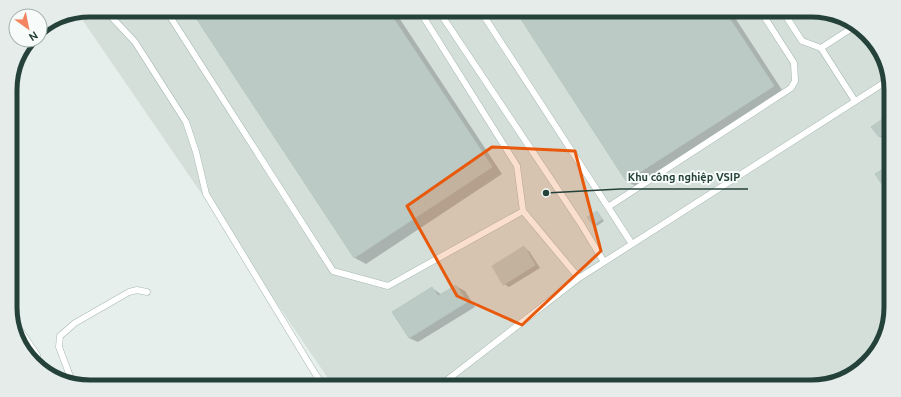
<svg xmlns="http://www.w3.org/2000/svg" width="901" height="397" font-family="Ubuntu,sans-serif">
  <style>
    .built { fill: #d4dfda }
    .shadow { fill: #0003 }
    .building { fill: #bbcac4; stroke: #b8c9c2 }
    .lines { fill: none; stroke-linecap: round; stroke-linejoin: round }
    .lane-casing { stroke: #a8b8b2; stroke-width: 7 }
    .lane { stroke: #fff; stroke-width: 6 }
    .marked { fill: #e8590c; fill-opacity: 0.2; stroke: #e8590c; stroke-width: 3; stroke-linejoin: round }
    .rim { fill: none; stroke: #24423a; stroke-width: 5 }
    .leader { fill: none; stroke: #24423a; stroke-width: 1.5 }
    .callout-dot { fill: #24423a; stroke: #f7fbf9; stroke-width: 1.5 }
    .callout-label { font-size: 11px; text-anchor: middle; font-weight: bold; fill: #24423a; stroke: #f7fbf9; stroke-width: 4; stroke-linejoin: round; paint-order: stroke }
  </style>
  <rect width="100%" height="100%" fill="#e6efeb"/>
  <path class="built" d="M90,10H811L842,16L874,41L890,79L891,308L885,338L856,373L816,387H334L77,12Z"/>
  <path class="shadow" d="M203,10H394L502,174L366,264L355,258L195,15Z
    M517,10H730L784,93L637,187L627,181Z
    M888,116L890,118V136L885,140L879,136Z
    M597,212L604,221L597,226L589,217Z
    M524,248L529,251L540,268L509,287L504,284Z
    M456,286L465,291L475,307L418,342L409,338L432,288L442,295Z"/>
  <path class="building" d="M201,10H388L492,167L354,258L194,15Z
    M515,10H724L774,86L626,181Z
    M888,115L890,119V129L879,137L871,127Z
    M891,164V198L875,174Z
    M597,211L602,219L593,225L587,217Z
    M524,246L535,265L503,285L492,266Z
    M456,285L467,302L409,338L392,312L432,287L438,296Z"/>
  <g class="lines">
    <defs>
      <path id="lane" d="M105,10L135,42L186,122L196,152L206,194L316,375L325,387
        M172,10L171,18L333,271L388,286L523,211
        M419,10L517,166L523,211L579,278
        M438,10L581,224L604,262
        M480,10L632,244
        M782,10L802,41L821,48L855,26
        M821,48L855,101
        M608,207L791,88L795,81L794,63L760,10
        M11,317L37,355
        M73,384L59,347L60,336L75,323L129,292L137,290L147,292
        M438,387L579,278L890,79"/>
    </defs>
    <use href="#lane" class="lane-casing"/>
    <use href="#lane" class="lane"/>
  </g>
  <path class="marked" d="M492,147L575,151L601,251L522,325L457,296L407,206Z"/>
  <path d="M0 0H901V397H0ZM90 17H811A73 73 0 0 1 884 90V307A73 73 0 0 1 811 380H90A73 73 0 0 1 17 307V90A73 73 0 0 1 90 17Z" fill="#e6ecea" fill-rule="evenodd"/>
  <path class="rim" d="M90 17H811A73 73 0 0 1 884 90V307A73 73 0 0 1 811 380H90A73 73 0 0 1 17 307V90A73 73 0 0 1 90 17Z"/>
  <path class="leader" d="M546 193L620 189H748"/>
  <circle class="callout-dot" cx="546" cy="193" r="4"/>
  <g class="callout-label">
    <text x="684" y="181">Khu công nghiệp VSIP</text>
  </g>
  <g transform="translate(28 28) rotate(147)"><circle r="19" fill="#f7fbf9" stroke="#a3b1ad"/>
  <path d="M0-3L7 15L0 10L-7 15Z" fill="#f4845f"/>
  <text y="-6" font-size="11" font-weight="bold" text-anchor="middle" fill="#24423a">N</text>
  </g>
</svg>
